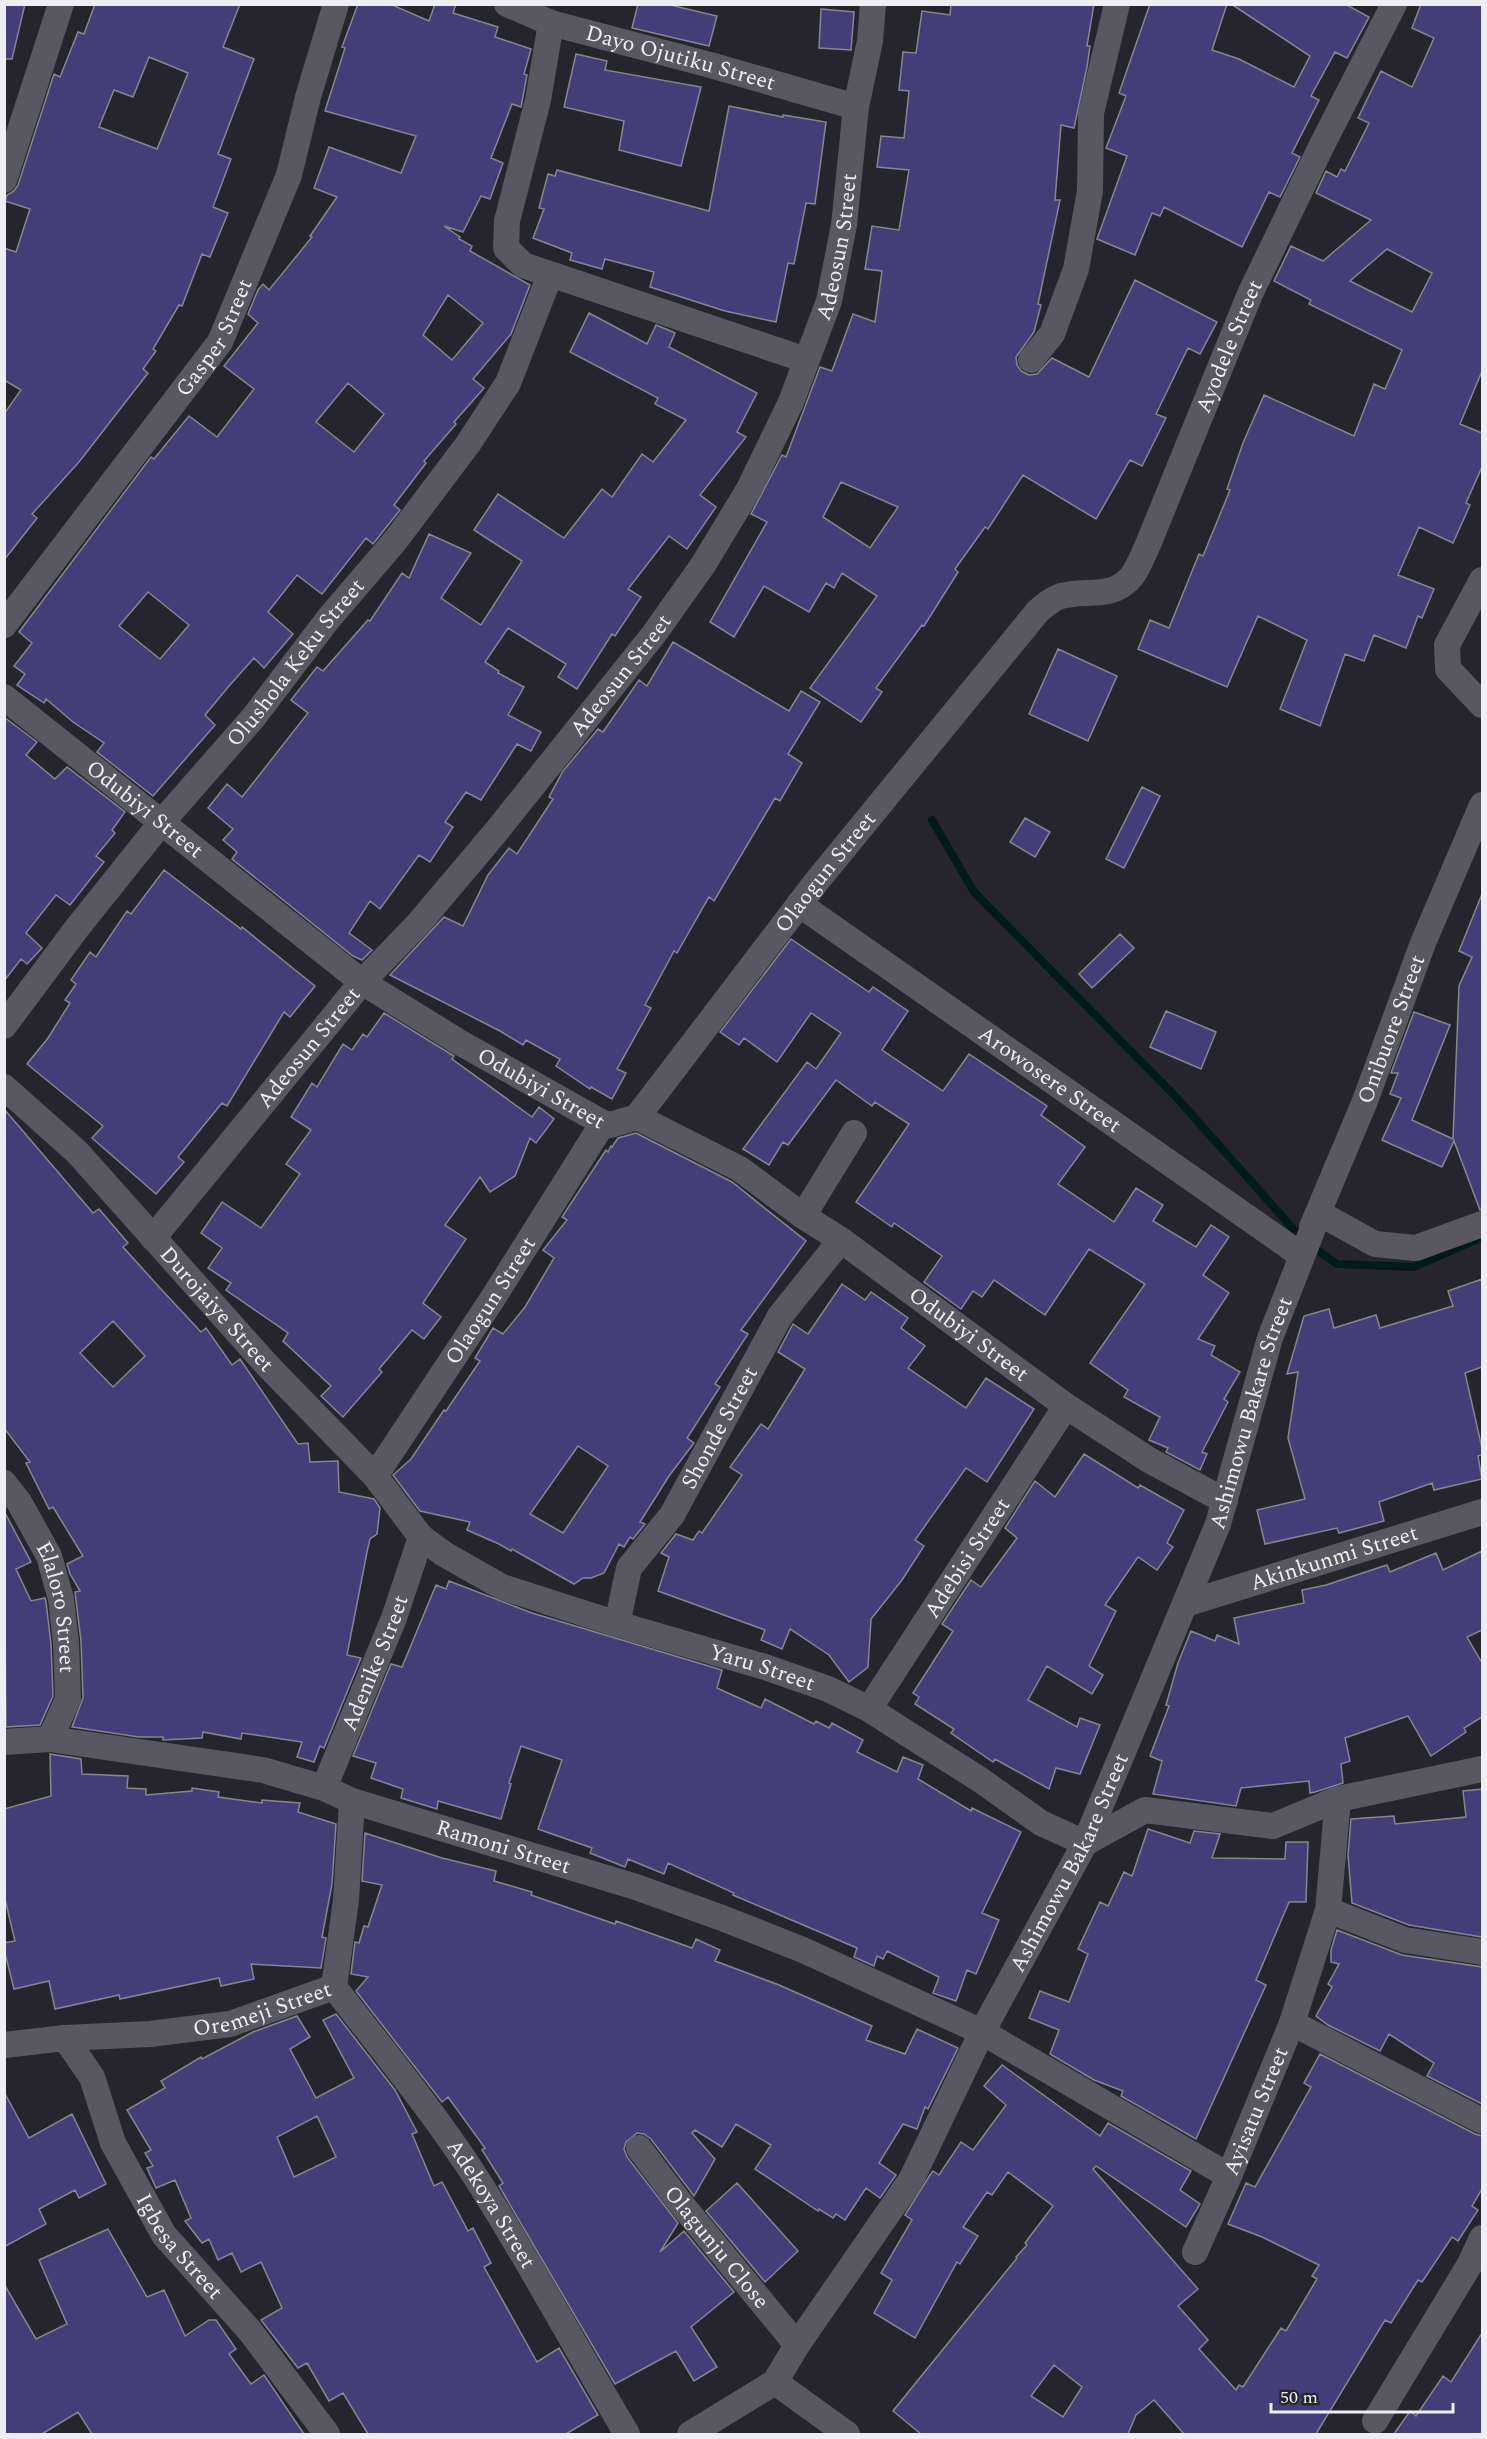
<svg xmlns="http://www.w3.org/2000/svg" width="1487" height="2439" font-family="Spectral,serif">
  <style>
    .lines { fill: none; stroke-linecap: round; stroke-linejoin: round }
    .stream { stroke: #001b1c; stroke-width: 8 }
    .building { fill: #443e78; stroke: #868691; stroke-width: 1.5; fill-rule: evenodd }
    .minor { stroke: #585762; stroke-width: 26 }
    .labels { text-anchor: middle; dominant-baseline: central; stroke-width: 4.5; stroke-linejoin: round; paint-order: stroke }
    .street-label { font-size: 22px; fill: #eeeef4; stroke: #26252e }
  </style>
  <rect width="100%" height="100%" fill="#26252e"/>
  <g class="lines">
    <path class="stream" d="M932,820L974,892L1177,1098L1304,1241L1337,1264L1414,1267L1482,1237"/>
  </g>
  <path class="building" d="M4,4H25L12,59H4Z
    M95,4H240L223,47L254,59L218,154L231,159L213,207L228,213L210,257L202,254L182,306L179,305L153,349L156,351L143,369L148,373L79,462L32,514L37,518L4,560V414L21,390L4,380V248L16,252L30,209L5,201L7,195L14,191L18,185L54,74L60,77L78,32L84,34ZM149,57L188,73L157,149L99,127L114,90L133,97Z
    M358,4H390L429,21L435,4H456L453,13L498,27L495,37L531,49L524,74L527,75L521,107L512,104L491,158L503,163L490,199L481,196L463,232L444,226L460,237L459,239L472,246L470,251L530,285L511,334L473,379L484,388L454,422L456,424L424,461L426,463L394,505L400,510L373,544L366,538L322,594L297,575L268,612L293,634L264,668L254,658L229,686L205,715L215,725L153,796L97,752L104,743L73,722L46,699L44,703L17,685L25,674L14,666L32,643L19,632L151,457L154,459L189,416L217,437L254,389L224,366L258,323L248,314L258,290L263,284L269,290L312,237L310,236L337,197L314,188L329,147L401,173L416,136L325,111L345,48L342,47ZM448,295L483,323L452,360L423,335ZM348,383L384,414L354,452L316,422ZM148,592L189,625L160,659L119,626Z
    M638,4H666L717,16L709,46L632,28Z
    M951,4H1094L1087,46H1090L1087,67L1074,128L1061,125L1055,200H1060L1038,304L1041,305L1034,332L1016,357L1017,365L1021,371L1029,375L1037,374L1052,358L1089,377L1135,280L1217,322L1200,354L1188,348L1156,414L1166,418L1142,466L1130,460L1096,519L1023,475L988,529L985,527L955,569L958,572L924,626L922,625L876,688L882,692L861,722L810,688L877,596L842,573L834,588L826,583L809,612L764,586L734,637L710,622L767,522L751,514L782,455L786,457L820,367L832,371L853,314L875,322L882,271L865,269L872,226L899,230L909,170L877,167L881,136L904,138L909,91L899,90L903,52L916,53L922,11L950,15ZM841,482L898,507L870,548L823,517Z
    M1150,4H1227L1212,50L1239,59L1294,87L1310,56L1231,4H1345L1369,17L1347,58L1335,52L1311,96L1319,100L1292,153L1300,157L1280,197L1269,192L1242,247L1164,207L1160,216L1152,213L1135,255L1097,239L1127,156L1106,148L1126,96L1119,93Z
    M1421,4H1482V371L1460,424L1482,433V467L1466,503L1470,505L1453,543L1419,527L1398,575L1434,589L1422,618L1418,616L1406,648L1374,635L1364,661L1345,654L1320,726L1280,709L1307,640L1258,616L1227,687L1138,649L1150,620L1169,628L1199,554L1203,556L1230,490L1227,489L1243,443L1264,395L1354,436L1374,384L1385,389L1402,350L1309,304L1311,300L1274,281L1291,246L1323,261L1371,220L1316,193L1326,171L1337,177L1341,169L1345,171L1369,123L1358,118L1381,71L1412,87L1434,38L1412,28ZM1387,249L1432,273L1412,312L1350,281Z
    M821,9L854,12L851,50L819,48Z
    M576,54L607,61L605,70L701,87L681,166L619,150L624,121L564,107Z
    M729,106L783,117V115L826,122L815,204L806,203L794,264L788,263L776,322L725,311L650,287L654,272L605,259L602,269L570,260L572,253L533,238L544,209L539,208L548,174L555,176L557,170L709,211Z
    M589,313L647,344L656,325L666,329L675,333L669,347L757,393L737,432L746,437L700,495L716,507L687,549L669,536L628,589L641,597L615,636L612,634L577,689L558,677L566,664L508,628L485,662L499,671L498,673L524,687L508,715L541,732L531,751L517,744L481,800L466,792L445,822L453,827L430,862L419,855L380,909L370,901L349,933L372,950L362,960L353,956L232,859L237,852L223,840L233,829L208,808L227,784L242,797L308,713L291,700L317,667L323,671L368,620L370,621L402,573L409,578L429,534L471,553L441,598L481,625L522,561L474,530L498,494L564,538L602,489L612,497L642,454L653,462L686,420L655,404L658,398L570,352Z
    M673,642L789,711L801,691L820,702L788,754L802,763L780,801L775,798L714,901L709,897L677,953L674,951L645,1005L651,1008L617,1069L626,1073L612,1099L591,1087L590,1089L556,1066L560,1059L526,1040L523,1045L500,1031L390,975L444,917L463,926L488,875L509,848L517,854L553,799L549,797L563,771L598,729L603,732L639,680L647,686Z
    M1058,649L1117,676L1088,741L1029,714Z
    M4,717L37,742L26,755L55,779L67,767L125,812L112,830L115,833L96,856L104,862L70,905L56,895L26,933L42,948L27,964L21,959L4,981Z
    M1142,787L1160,796L1124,868L1106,859Z
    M1025,818L1050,832L1035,857L1010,842Z
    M164,870L241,929L242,927L315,986L290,1017L284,1012L227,1106L222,1103L178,1157L184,1162L156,1194L92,1138L103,1126L27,1064L48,1038L70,1003L65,1000L76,984L71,980L90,952L96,957L127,911L131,914Z
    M1482,894V1209L1480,1210L1454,1141L1442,1167L1382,1140L1401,1098L1390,1094L1398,1073H1391L1414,1012L1450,1025L1412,1120L1453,1139L1459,986L1472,957L1459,951Z
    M1120,934L1134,948L1092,988L1079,974Z
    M791,939L869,992L873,987L908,1011L882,1050L943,1091L969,1054L1047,1106L1041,1115L1085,1147L1058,1184L1114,1222L1136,1188L1163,1205L1153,1221L1196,1247L1211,1225L1229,1237L1203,1275L1229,1293L1198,1339L1215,1346L1211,1355L1240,1372L1224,1399L1228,1402L1202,1452L1207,1454L1200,1470L1166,1452L1168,1448L1149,1440L1160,1417L1124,1397L1128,1390L1090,1363L1145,1284L1089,1249L1045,1315L994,1280L982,1297L973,1291L961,1309L924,1282L942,1256L894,1223L892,1227L856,1202L909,1124L875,1102L872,1106L836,1080L788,1145L783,1142L769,1165L743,1149L807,1062L816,1069L841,1033L811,1013L777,1062L744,1038L739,1045L720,1032Z
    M1166,1011L1216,1032L1201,1069L1150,1047Z
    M384,1013L454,1056L452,1059L532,1117L539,1107L554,1119L536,1143L530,1138L515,1176L490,1192L480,1177L445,1225L466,1239L423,1303L441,1317L424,1339L412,1330L379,1369L382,1372L343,1417L321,1396L331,1386L283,1341L288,1333L226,1290L231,1283L208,1268L222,1248L201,1233L222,1202L261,1228L300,1174L286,1164L311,1130L291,1117L312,1083L317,1087L343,1044L352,1050L363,1034L367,1037Z
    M4,1109L93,1213L99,1209L128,1243L123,1247L160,1288L201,1332L206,1328L232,1365L240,1359L298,1444L308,1443L310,1462L338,1461L339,1492L374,1499L380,1508L377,1534L370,1539L367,1552L347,1655L361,1658L324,1748L320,1746L314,1762L297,1757L302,1742L242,1733L241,1739L203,1732L202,1738L163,1740V1737H139L72,1727L83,1698L81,1641L75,1592L80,1591L70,1574L67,1564L83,1556L53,1507L49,1509L26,1463L30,1462L4,1428ZM113,1321L145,1356L113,1387L80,1353Z
    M636,1133L732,1182L806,1241L741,1330L748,1334L715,1384L720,1387L687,1438L694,1443L669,1476L640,1522L645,1524L633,1539L630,1537L624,1547L619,1544L604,1573L591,1578H583L574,1584L512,1549L511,1551L499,1544L467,1530L470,1522L420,1511L393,1475L411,1459L444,1410L446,1411L480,1361L475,1358L493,1328L503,1334L525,1307L554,1258L543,1250L567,1220L562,1217L606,1150L608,1152L611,1146L612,1147L618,1138ZM578,1446L608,1466L563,1533L530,1514Z
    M1482,1279V1367L1465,1373L1482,1448V1455L1478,1456L1482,1479L1434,1490L1432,1483L1379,1502L1384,1521L1339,1533L1337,1528L1265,1544L1257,1510L1305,1499L1288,1438L1298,1372L1287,1374L1304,1316L1329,1309L1334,1328L1376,1315L1380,1328L1453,1306L1448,1291Z
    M842,1284L865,1300L871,1292L908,1318L901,1328L925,1346L908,1368L966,1408L986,1378L1034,1409L987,1482L966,1468L915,1540L924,1546L902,1580L871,1619L868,1667L849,1682L829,1655L790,1629L782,1649L761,1640L765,1630L658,1591L669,1557L661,1553L676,1534L693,1540L699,1531L702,1533L742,1475L730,1467L761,1424L768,1429L805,1369L778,1352L793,1324L808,1334Z
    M1084,1454L1138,1488L1140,1485L1184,1510L1167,1543L1173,1547L1157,1570L1138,1557L1105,1605L1116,1611L1089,1666L1103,1675L1092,1694L1047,1666L1028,1700L1077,1727L1080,1718L1100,1725L1080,1774L1056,1768L1049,1789L995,1759L993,1762L951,1733L954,1729L915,1704L919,1697L913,1693L953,1631L942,1624L971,1580L981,1587L1017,1538L1005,1528L1033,1484L1035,1481L1055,1497Z
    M4,1511L31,1562L16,1569L31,1601L45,1598L46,1602L51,1644L53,1696L40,1725L6,1727Z
    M1482,1551V1630L1467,1637L1482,1663V1717L1464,1728L1466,1732L1431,1756L1408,1716L1345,1738L1350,1761L1341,1764L1343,1783L1315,1792L1310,1793L1309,1781L1241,1788L1236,1806L1153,1794L1162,1761L1150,1756L1169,1706L1166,1705L1178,1663L1191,1631L1215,1641L1217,1635L1239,1644L1234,1618L1304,1603L1302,1590L1326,1585L1387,1565L1390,1572L1436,1553L1443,1570Z
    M449,1581L532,1613L722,1670L717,1688L761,1708L765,1699L814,1724L816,1721L829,1728L832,1723L863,1740L857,1752L897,1772L903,1757L923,1765L918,1779L971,1811L972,1808L1021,1832L982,1913L999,1920L976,1974L967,1970L956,2001L933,1993L939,1977L887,1951L883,1959L877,1956L874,1966L854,1957L857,1948L733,1895L734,1893L668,1863L664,1874L628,1859L625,1867L590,1853L592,1848L538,1829L562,1760L521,1746L509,1783L511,1784L501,1819L438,1801L437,1809L401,1798L403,1789L371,1778L376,1763L353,1756L391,1664L402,1667L436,1585L446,1589Z
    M50,1754L81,1759L82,1774L128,1776L127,1788L146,1789V1795L192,1791V1788L219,1792L218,1797L262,1803V1800L300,1803L298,1812L336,1824L332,1884L322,1937L326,1938L321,1968L251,1964L254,1979L221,1986L219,1978L120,1999L119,1995L55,2009L49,1981L14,1989L4,1949V1943L15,1941L4,1895V1809L51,1796Z
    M1482,1789V1937L1409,1925L1352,1903L1348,1855L1351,1819L1394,1816L1395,1824L1466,1817L1463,1791Z
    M1148,1829L1190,1843L1194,1831L1220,1834L1212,1858L1285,1859L1286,1842H1308L1306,1902H1289L1256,1980L1266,1985L1196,2139L1121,2096L1123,2091L1094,2080L1050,2054L1059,2030L1029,2018L1040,1991L1069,2002L1088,1954L1078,1949L1100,1902L1108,1906L1124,1872L1132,1876Z
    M365,1833L442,1858L496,1871L494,1881L532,1892L531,1895L615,1924L616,1921L692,1948L696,1939L720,1950L715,1961L779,1985L872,2026L866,2040L905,2054L917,2029L958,2048L928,2109L925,2107L917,2129L903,2124L879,2163L896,2175L880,2198L866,2188L845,2220L836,2214L833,2218L819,2209L818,2211L755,2169L771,2145L736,2124L722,2147L695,2130L692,2133L715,2159L694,2196L651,2139L644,2134L637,2133L626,2142L624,2149L627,2157L678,2223L660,2252L684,2231L734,2292L691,2327L717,2367L694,2381L676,2351L615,2384L499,2186L503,2183L482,2150L485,2148L448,2097L442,2102L356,1991L368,1977L351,1974L355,1942L359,1943L364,1926L368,1927L382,1885L362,1881Z
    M1337,1930L1402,1955L1482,1967V2104L1427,2076L1434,2063L1389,2034L1380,2051L1328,2025L1316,2016L1332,1987L1328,1984L1339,1964L1331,1962V1950Z
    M336,2014L395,2090L417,2132L412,2134L434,2186L442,2182L468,2231L473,2228L491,2263L484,2267L537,2362L559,2348L598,2415L566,2434H368L343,2393L329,2401L307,2363L298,2368L261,2320L282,2308L261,2262L241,2272L232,2253L218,2260L209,2239L202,2243L185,2221L191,2218L175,2180L156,2188L147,2168L153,2166L145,2153L151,2150L127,2110L165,2088L161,2081L201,2057L202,2059L253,2032L297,2016L310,2037L290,2049L316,2098L354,2078L323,2020ZM317,2116L336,2157L294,2177L277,2137Z
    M1320,2054L1475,2134L1482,2136V2189L1472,2206L1478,2210L1458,2241L1452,2237L1422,2282L1418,2280L1391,2323L1385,2320L1316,2434H1184L1154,2400L1136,2415L1128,2434H921L893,2411L1017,2258L1016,2257L1027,2245L1025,2243L1053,2206L1008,2172L992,2195L987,2192L963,2227L978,2236L960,2264L957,2262L915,2338L874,2313L892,2280L881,2273L912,2220L905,2215L930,2175L933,2171L939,2175L961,2142L973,2150L1006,2105L984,2086L1002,2065L1100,2136L1108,2123L1191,2171L1180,2190L1200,2204L1186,2227L1096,2166L1093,2169L1198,2289L1178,2306L1208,2340L1199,2349L1236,2390L1239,2385L1243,2387L1281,2328L1286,2331L1317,2279L1312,2276L1319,2265L1262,2237L1228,2224L1246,2183L1255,2187L1311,2087L1304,2083ZM1054,2365L1082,2387L1063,2417L1031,2396Z
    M4,2092L29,2138L72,2114L106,2184L79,2198L75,2190L39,2209L46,2224L4,2247Z
    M737,2183L798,2251L765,2282L706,2211Z
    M108,2229L147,2297L164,2290L185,2336L209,2320H216L236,2349L229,2354L251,2384L264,2375L304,2434H92L78,2412L42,2434H4V2284L36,2339L67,2324L39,2260Z
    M1482,2333V2434H1394L1410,2411L1416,2416L1443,2376L1451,2382Z"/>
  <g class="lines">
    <g class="minor">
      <path id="s1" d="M507,4L551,23L714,66L856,107"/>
      <path d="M551,23L538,100L507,221L506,248L523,265L806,360"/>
      <path d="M4,180L61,4"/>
      <path d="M1031,360L1052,334L1076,269L1090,191L1091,113L1117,4"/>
      <path d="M1482,580L1447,645L1448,669L1482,705"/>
      <path id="s2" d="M4,625L220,342L289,175L308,97L336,4"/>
      <path id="s3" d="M4,697L362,982L459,1042L603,1123L610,1125L637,1117L740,1169L803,1216L841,1240L1066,1406L1149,1460L1225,1501"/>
      <path id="s4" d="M799,904L1301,1255"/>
      <path id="s5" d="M4,1026L77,928L161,823L253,718L329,618L395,541L468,444L508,383L550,275"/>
      <path id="s6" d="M4,1087L77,1152L267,1365L375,1476L421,1537L444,1554L502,1587L617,1624L765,1667L828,1689L869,1709L900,1729L979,1779L1041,1823L1085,1843L1145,1810L1273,1826L1338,1799L1482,1769"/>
      <path id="s7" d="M637,1117L817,881L1038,611C1045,605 1052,599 1061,596C1087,589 1113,600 1132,576C1139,567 1144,553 1149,542L1250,294L1322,145L1394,4"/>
      <path d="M803,1216L854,1133"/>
      <path id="s8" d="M1312,1227L1365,1101L1423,943L1482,805"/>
      <path id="s9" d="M153,1238L362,982L419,923L495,833L654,634L703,565L749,489L791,402L829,301L844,225L856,107L870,41L873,4"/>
      <path id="s10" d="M375,1476L493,1298L603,1123"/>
      <path id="s11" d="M4,1483L19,1502L49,1556L61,1599L66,1643L68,1699L50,1739"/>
      <path id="s12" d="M1185,1604L1482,1512"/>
      <path id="s13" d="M617,1624L629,1568L672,1515L780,1316L841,1240"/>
      <path id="s14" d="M869,1709L1066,1406"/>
      <path id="s15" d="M4,1742L50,1739L263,1770L324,1788L352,1801L636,1887L722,1918L803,1950L982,2032L1229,2176L1292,2023L1328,1910"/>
      <path id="s16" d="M324,1788L394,1618L421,1537"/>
      <path d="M1338,1799L1328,1910L1405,1940L1482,1952"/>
      <path id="s17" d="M334,1987C382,2049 432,2110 475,2176C529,2260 576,2349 627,2434"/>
      <path d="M1292,2023L1482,2121"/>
      <path id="s18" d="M65,2038L92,2077L113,2143L164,2235L250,2331L327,2434"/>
      <path id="s19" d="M4,2045L65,2038L150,2034L230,2024L334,1987L346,1900L352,1801"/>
      <path id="s20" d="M639,2148L678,2200L797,2345"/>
      <path d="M1195,2252L1229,2176"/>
      <path d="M775,2382L847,2434"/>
      <path d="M1375,2421L1470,2264L1482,2238"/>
      <path id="s21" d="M690,2434L775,2382L797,2345L911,2180L982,2032L1085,1843L1218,1524L1270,1338L1319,1213L1375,1244L1416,1248L1482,1224"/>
    </g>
  </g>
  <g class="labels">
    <g class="street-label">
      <text stroke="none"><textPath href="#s1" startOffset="182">Dayo Ojutiku Street</textPath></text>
      <text stroke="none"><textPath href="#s9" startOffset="1218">Adeosun Street</textPath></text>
      <text stroke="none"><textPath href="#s2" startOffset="357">Gasper Street</textPath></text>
      <text stroke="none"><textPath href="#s7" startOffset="999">Ayodele Street</textPath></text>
      <text stroke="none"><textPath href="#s5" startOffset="466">Olushola Keku Street</textPath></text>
      <text stroke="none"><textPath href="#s9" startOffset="732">Adeosun Street</textPath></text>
      <text stroke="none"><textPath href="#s3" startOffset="180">Odubiyi Street</textPath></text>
      <text stroke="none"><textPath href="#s7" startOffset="309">Olaogun Street</textPath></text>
      <text stroke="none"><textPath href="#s8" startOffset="213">Onibuore Street</textPath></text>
      <text stroke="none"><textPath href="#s9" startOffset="246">Adeosun Street</textPath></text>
      <text stroke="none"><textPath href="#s4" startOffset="306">Arowosere Street</textPath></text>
      <text stroke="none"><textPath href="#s3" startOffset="666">Odubiyi Street</textPath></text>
      <text stroke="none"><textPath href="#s10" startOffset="210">Olaogun Street</textPath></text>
      <text stroke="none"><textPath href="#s6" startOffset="308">Durojaiye Street</textPath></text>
      <text stroke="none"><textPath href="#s3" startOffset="1170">Odubiyi Street</textPath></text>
      <text stroke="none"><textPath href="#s21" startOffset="1184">Ashimowu Bakare Street</textPath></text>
      <text stroke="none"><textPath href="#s13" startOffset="225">Shonde Street</textPath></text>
      <text stroke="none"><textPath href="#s14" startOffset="180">Adebisi Street</textPath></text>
      <text stroke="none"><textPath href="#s12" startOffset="156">Akinkunmi Street</textPath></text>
      <text stroke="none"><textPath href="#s11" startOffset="138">Elaloro Street</textPath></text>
      <text stroke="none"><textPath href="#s16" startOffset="135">Adenike Street</textPath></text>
      <text stroke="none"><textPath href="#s6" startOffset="982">Yaru Street</textPath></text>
      <text stroke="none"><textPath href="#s15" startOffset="514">Ramoni Street</textPath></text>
      <text stroke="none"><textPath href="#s21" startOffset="698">Ashimowu Bakare Street</textPath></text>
      <text stroke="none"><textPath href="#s19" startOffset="262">Oremeji Street</textPath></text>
      <text stroke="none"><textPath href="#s15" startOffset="1384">Ayisatu Street</textPath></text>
      <text stroke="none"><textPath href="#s17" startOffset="268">Adekoya Street</textPath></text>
      <text stroke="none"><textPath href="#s18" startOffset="240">Igbesa Street</textPath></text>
      <text stroke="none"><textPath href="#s20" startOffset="126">Olagunju Close</textPath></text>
    </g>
  </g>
  <rect width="1487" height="2439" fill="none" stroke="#eeeef4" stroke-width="12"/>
  <path d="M1271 2403v9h182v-9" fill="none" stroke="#eeeef4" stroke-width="3"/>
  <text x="1280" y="2403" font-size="18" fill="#eeeef4" stroke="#26252e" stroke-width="4.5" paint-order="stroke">50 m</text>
</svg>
